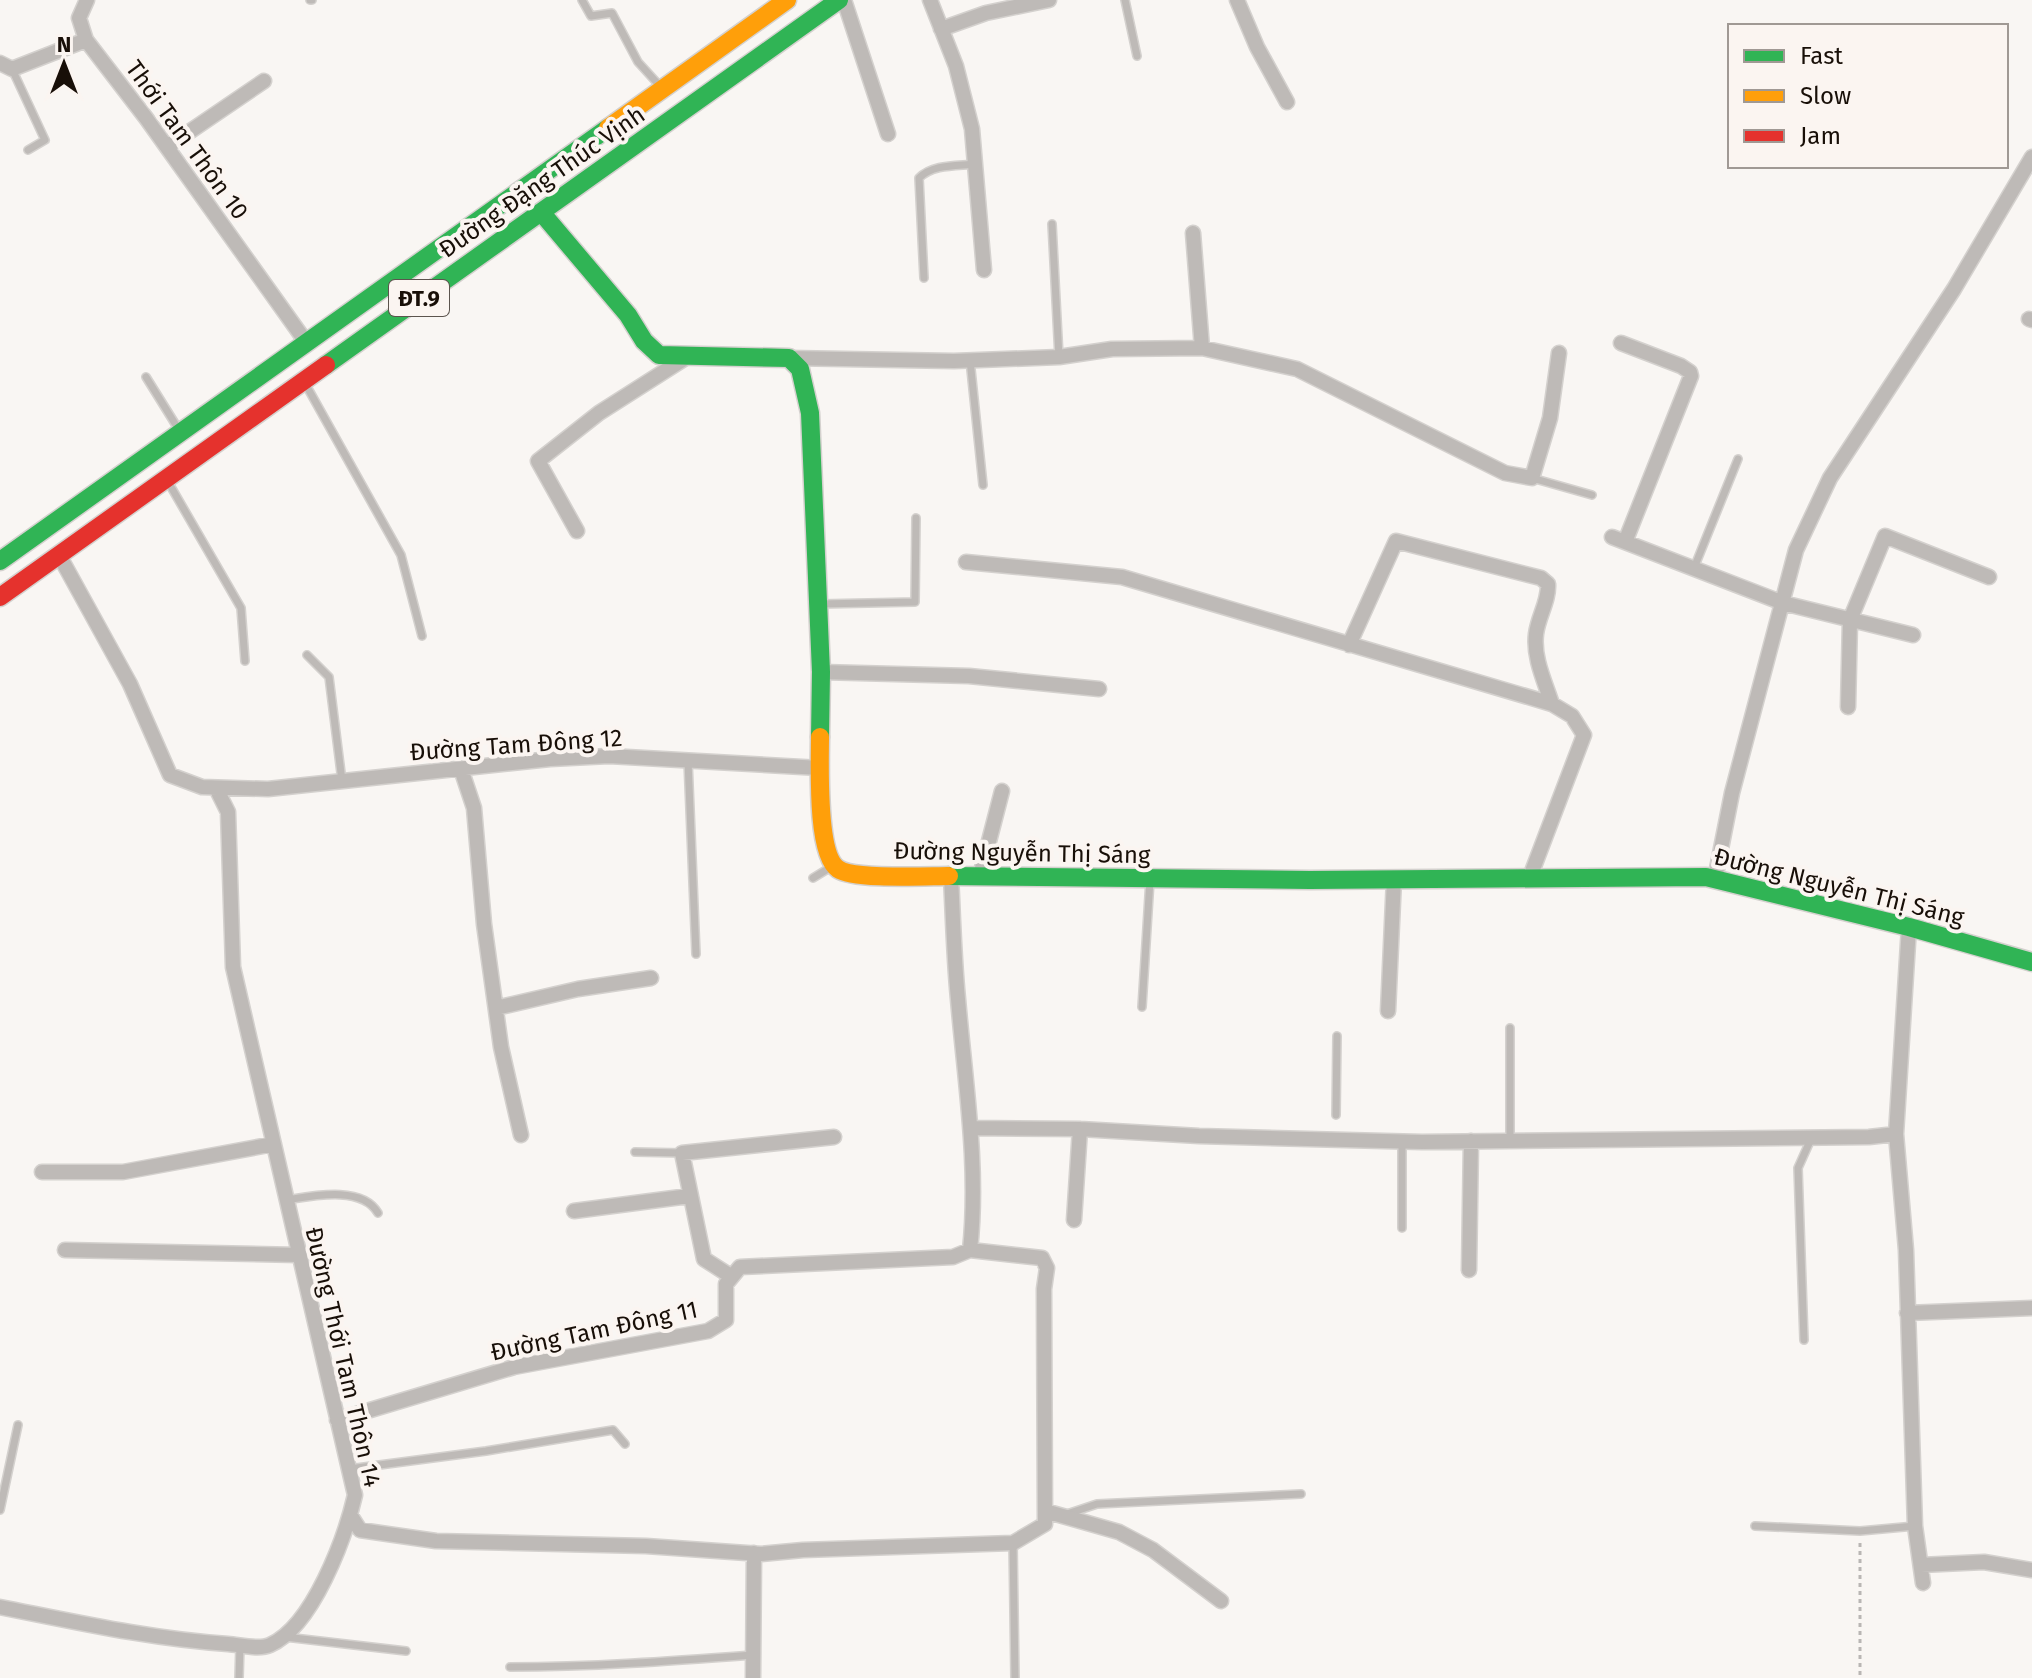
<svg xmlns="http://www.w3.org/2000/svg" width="2032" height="1678" font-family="'Fira Sans',sans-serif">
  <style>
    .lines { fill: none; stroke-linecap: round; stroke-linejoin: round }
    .lane-casing { stroke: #d4d1ce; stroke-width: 10 }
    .street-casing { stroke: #d4d1ce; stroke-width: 17 }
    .fast-casing { stroke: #d4d1ce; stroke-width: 21 }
    .slow-casing { stroke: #d4d1ce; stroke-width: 21 }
    .jam-casing { stroke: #d4d1ce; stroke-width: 21 }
    .path { stroke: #b9b6b4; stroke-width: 3; stroke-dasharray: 4 4; stroke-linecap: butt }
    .lane { stroke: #bebab7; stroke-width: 7 }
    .street { stroke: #bebab7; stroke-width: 14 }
    .fast { stroke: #30b455; stroke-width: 18 }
    .slow { stroke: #ff9f0a; stroke-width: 18 }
    .jam { stroke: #e5322d; stroke-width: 18 }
    .labels { text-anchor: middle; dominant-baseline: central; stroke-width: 8; stroke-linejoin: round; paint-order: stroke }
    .shield { fill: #fbf5f1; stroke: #5c544e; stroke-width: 2 }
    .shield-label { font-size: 22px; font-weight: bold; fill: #180f08 }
    .street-label { font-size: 24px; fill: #180f08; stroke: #fbf5f1 }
  </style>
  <rect width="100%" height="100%" fill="#f9f6f3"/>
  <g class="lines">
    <defs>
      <path id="lane" d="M310,0H312
        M582,0L591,16L612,13L638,62L659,85
        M1125,0L1137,56
        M12,69L45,140L28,150
        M1052,224L1059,357
        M924,278L919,178C933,164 956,166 975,164
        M970,360L983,485
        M146,377L179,430
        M306,385L401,555L422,636
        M1532,478L1592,495
        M167,480L241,608L245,661
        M1694,568L1738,459
        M821,604L915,602L916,518
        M307,655L329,677L342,781
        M688,761L696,954
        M813,878L831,867
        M1142,1007L1150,880
        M1510,1028V1141
        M1336,1115L1337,1036
        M1402,1142V1228
        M635,1152L682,1153
        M286,1200C312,1196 362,1185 378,1213
        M1804,1340L1798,1168L1811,1139
        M349,1469L486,1451L613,1430L625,1444
        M0,1510L18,1425
        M1067,1514L1097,1504L1301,1494
        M1755,1526L1860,1531L1915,1526
        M1013,1543L1015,1678
        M285,1637L406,1651
        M510,1667C591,1667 672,1661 753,1655
        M239,1678L240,1645"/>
      <path id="street" d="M844,0L888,134
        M930,0L956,66L972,129L984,270
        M1237,0L1257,47L1287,102
        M941,29L986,13L1049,0
        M86,40L79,18L87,0
        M0,63L12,69L86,40L146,118L306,342
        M167,147L264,81
        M1193,233L1202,348
        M2029,319L2032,320
        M1621,343L1681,366L1690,372L1691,376L1625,542
        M789,358L954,361L1059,357L1112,349L1202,348L1297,369L1505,473L1532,478L1550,418L1559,353
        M577,531L538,461L599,413L690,355
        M1612,537L1783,603L1913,635
        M59,555L130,684L170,775L202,787L268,789L550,759L609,756L820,768
        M966,562L1122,577L1552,704L1572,716L1584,735L1530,877
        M1349,645L1396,541L1541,578L1548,584C1549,601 1538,617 1536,634C1533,658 1545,682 1552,704
        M821,672L969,676L1099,689
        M1848,707L1850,620L1885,536L1989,577
        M461,769L474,808L484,924L501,1047L521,1135
        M980,876L1002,791
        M1715,879L1732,793L1796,550L1830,478L1954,289L2032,157
        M496,1008L578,989L651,978
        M1388,1011L1394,879
        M971,1128L1080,1129L1199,1136L1422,1142L1869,1137L1896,1134L1909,927
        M1896,1134L1906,1250L1915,1526L1923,1583
        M42,1172H123L274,1144
        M574,1211L689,1196
        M1074,1220L1080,1129
        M65,1250L298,1255
        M1469,1270L1471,1141
        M732,1277L704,1259L682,1153L834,1137
        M1907,1313L2032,1308
        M337,1420L514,1367L708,1331L726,1320V1284L740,1267L953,1257L970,1250C979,1166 965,1082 958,999C954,958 953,917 951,876
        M1045,1511L1119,1532L1153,1550L1221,1601
        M351,1516L360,1530L436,1541L646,1546L761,1554L803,1550L1013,1543L1045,1524L1044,1289L1047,1268L1042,1258L970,1250
        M1921,1565L1984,1562L2032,1570
        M0,1607C76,1622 151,1639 228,1644C241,1645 259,1650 270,1645C313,1626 345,1538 355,1495L233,967L228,812L216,788
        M753,1678L754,1553"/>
      <path id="fast" d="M541,212L628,315L644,341L659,355L789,358L800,369L810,413L821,672L820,737
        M326,365L839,0
        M0,561L608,128
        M949,876L1310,880L1706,877L1909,927L2032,962"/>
      <path id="slow" d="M608,128L787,0
        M820,737C820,764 816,854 838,869C854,880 927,876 949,876"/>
      <path id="jam" d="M0,597L326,365"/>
    </defs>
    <use href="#lane" class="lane-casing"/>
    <use href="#street" class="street-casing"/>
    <use href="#fast" class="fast-casing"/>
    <use href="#slow" class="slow-casing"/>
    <use href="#jam" class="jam-casing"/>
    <path class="path" d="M1860,1543V1678"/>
    <use href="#lane" class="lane"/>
    <use href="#street" class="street"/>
    <use href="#fast" class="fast"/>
    <use href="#slow" class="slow"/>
    <use href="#jam" class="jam"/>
  </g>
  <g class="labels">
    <rect class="shield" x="389" y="280" width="60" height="36" rx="6"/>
    <g class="shield-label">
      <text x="419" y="298">ĐT.9</text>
    </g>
    <g class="street-label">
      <text transform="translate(187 140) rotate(54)">Thới Tam Thôn 10</text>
      <text transform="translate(542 182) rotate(-35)">Đường Đặng Thúc Vịnh</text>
      <text transform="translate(516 745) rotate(-4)">Đường Tam Đông 12</text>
      <text transform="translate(1022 853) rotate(1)">Đường Nguyễn Thị Sáng</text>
      <text transform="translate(1839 887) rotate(14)">Đường Nguyễn Thị Sáng</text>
      <text transform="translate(594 1331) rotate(-12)">Đường Tam Đông 11</text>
      <text transform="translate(343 1357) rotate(77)">Đường Thới Tam Thôn 14</text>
    </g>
  </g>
  <rect x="1728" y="24" width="280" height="144" fill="#fbf5f1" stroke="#a09994" stroke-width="2"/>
  <rect x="1744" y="50" width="40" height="12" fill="#30b455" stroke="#a09994" stroke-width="2"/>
  <text x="1800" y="64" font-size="24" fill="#180f08">Fast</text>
  <rect x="1744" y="90" width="40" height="12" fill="#ff9f0a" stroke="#a09994" stroke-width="2"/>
  <text x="1800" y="104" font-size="24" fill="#180f08">Slow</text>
  <rect x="1744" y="130" width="40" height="12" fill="#e5322d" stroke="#a09994" stroke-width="2"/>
  <text x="1800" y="144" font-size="24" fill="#180f08">Jam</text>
  <g transform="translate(64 64)" stroke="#fbf5f1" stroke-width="6" paint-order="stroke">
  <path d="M0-6L14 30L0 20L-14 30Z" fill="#180f08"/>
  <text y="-12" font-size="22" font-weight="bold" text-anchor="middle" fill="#180f08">N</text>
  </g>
</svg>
